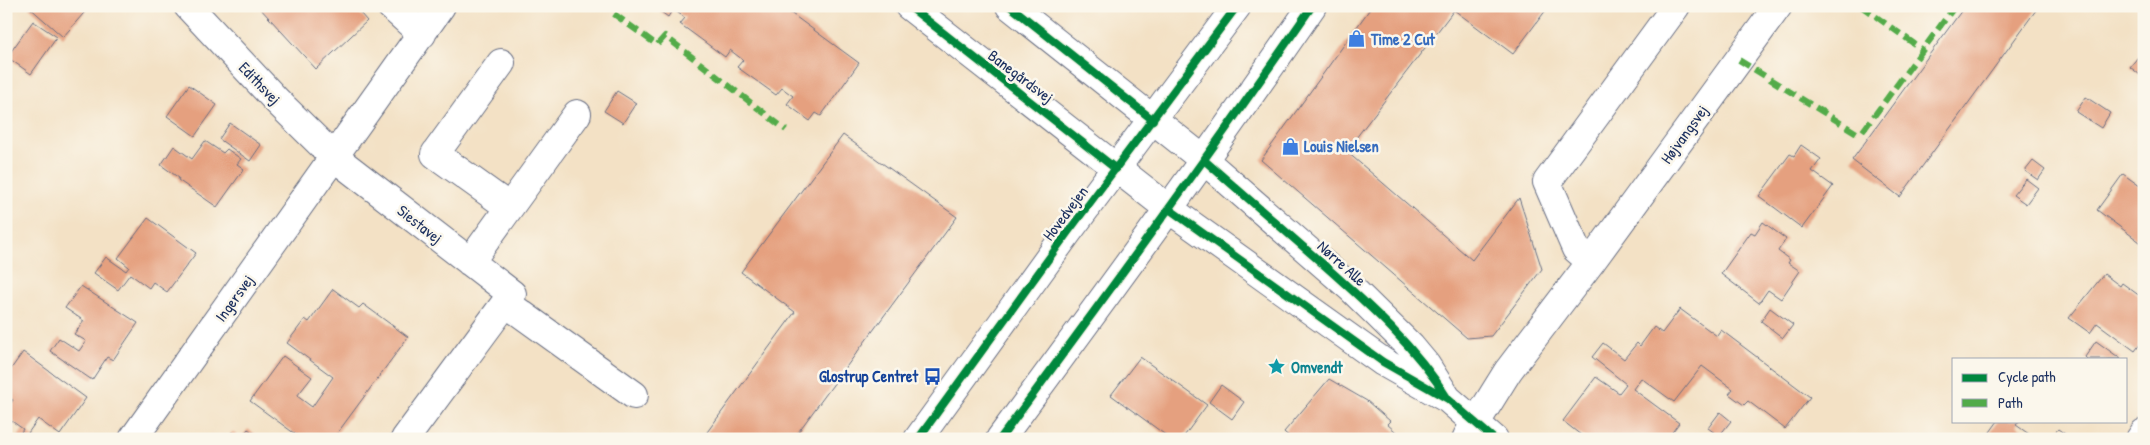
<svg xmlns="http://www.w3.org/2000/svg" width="2150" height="445" font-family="'Patrick Hand',sans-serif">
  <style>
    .building { fill: #e5a07f }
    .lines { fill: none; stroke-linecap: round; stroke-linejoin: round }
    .minor-casing { stroke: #676d82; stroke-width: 30 }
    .major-casing { stroke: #676d82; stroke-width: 30 }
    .minor { stroke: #fff; stroke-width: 28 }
    .major { stroke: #fff; stroke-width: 28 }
    .quiet { stroke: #52ab49; stroke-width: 6; stroke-dasharray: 12 6; stroke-linecap: butt }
    .cycleway-casing { stroke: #fbf7ec; stroke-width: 11 }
    .cycleway { stroke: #00873e; stroke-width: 8 }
    .labels { text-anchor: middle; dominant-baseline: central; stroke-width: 5; stroke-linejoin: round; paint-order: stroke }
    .shop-label { font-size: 16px; font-weight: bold; fill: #366cbe; stroke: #fbf7ec; text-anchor: start }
    .street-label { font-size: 16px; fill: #1b2f5e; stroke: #fbf7ec }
    .culture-label { font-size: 16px; font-weight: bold; fill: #0d838f; stroke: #fbf7ec; text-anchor: start }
    .transit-label { font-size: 16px; font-weight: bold; fill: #164399; stroke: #fbf7ec; text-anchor: end }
  </style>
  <rect width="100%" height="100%" fill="#fbf7ec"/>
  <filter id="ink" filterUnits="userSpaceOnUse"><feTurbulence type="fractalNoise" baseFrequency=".02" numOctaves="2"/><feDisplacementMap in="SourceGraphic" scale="10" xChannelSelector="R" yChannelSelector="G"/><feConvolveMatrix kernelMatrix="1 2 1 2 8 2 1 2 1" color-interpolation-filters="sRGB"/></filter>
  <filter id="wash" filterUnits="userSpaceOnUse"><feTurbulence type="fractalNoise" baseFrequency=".0096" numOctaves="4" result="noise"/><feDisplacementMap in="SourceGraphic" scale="20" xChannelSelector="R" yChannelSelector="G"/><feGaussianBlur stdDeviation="1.12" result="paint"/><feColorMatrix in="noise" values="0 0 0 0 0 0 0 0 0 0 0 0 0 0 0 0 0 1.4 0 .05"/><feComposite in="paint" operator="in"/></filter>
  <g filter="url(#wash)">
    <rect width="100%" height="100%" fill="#f3e1c5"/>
    <g id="blocks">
      <path class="building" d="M28,6H90L63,37Z
        M258,6H354L367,21L316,69Z
        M653,6H781L859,63L821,116L816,113L810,121L787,104L793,96L782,88L776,95L737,67L743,60L730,50L725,57L680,24L685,18L673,9L668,17Z
        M1372,6H1540L1546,10L1513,54L1454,10L1346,151L1472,260L1519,198L1542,269L1491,336L1467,338L1261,160Z
        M1965,6H2039L1900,197L1852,160Z
        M33,21L57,37L31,74L7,57Z
        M2138,57L2144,62V78L2130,67Z
        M189,85L217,105L195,136L167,116Z
        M617,91L636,103L623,123L604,111Z
        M2086,97L2110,113L2101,128L2076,112Z
        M230,123L261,145L250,161L219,139Z
        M843,135L957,217L793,439H702L795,312L741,272Z
        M205,141L223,153L227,149L241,159L237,164L244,169L217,207L178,180L179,178L161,165L174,146L192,159Z
        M1801,145L1821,159L1812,171L1833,186L1802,228L1759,196L1790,154L1794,156Z
        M2033,161L2045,170L2038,180L2025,171Z
        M2123,174L2144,189V245L2097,210Z
        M2026,179L2038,188L2026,204L2013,195Z
        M148,218L196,253L167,292L153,282L149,288L130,274L118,290L94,273L106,257L126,271L129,267L118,258Z
        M1763,222L1786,239L1778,251L1790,260L1788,263L1800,271L1781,299L1768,290L1759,303L1721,274L1751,232L1755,234Z
        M2104,274L2120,286L2122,283L2144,299V339L2135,351L2097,323L2090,333L2069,318Z
        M81,286L138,323L113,360L107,357L92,380L50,351L59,338L79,351L86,341L74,334L84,321L65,308Z
        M333,289L359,308L363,304L408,337L333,439H302L250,401L283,356L312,377L297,396L312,407L333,377L287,343L305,319L309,322Z
        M1770,308L1793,325L1783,338L1761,321Z
        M1680,309L1717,336L1721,330L1810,397L1785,429L1748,401L1744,405L1729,394L1733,389L1702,366L1674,402L1641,378L1633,389L1679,423L1667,439H1586L1563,421L1596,377L1619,393L1626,384L1592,357L1603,343L1624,359L1637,343L1640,346L1654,327L1662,333Z
        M2096,341L2121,359H2087L2085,357Z
        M23,352L86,398L60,435L38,419L28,433L37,439H17L23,429L6,417V409L13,400L6,395V376Z
        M1140,357L1207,405L1182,439H1171L1111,395Z
        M1329,379L1367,401L1390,421L1387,424L1404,439H1292L1284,432Z
        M1221,385L1244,402L1232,419L1209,402Z
        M1720,412L1731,421L1719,436L1708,428Z
        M1998,421H2019L2016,425L2036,439H1985Z
        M248,429L262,439H227L232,432L241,438Z
        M2058,429L2072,439H2050Z"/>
    </g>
  </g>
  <g filter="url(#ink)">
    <use href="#blocks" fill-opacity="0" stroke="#676d82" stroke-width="1"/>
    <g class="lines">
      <defs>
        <path id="minor" d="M188,6L277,101L334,157L512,294L405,439
          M391,6L422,34
          M909,6L1169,209L1383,362L1448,399L1494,439
          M1010,6L1204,160L1352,289L1411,347L1426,365L1447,398
          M501,63L435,154L509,207
          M470,262L577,114
          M1591,262L1576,249L1547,182L1676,6
          M506,303L634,395
          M1467,437L1508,371L1591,262L1778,6
          M133,439L441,6
          M2140,439L2144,433"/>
        <path id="major" d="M918,439L1068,232L1237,6
          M1000,439C1106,296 1211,153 1312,6"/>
      </defs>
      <use href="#minor" class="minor-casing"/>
      <use href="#major" class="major-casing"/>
      <use href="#minor" class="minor"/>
      <use href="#major" class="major"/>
      <path class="quiet" d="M1861,6L1923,50
        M614,14L657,45L665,36L786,130
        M1739,60L1860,135
        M1863,131L1955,6"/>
      <defs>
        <path id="cycleway" d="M909,6L1116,169
          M1010,6L1153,120
          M1204,160C1244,195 1284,230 1324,265C1370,306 1416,347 1448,399
          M1169,209L1383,362L1448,399L1494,439
          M918,439L1068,232L1237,6
          M1000,439C1106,296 1211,153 1312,6"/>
      </defs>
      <use href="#cycleway" class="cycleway-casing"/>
      <use href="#cycleway" class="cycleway"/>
    </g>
  </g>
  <defs>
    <symbol id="shop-bare" viewBox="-9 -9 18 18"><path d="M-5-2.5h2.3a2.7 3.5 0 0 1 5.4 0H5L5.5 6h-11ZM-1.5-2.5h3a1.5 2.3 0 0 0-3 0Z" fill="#3f7fe0" stroke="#fbf7ec" stroke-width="2.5" paint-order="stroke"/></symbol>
    <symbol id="sight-bare" viewBox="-9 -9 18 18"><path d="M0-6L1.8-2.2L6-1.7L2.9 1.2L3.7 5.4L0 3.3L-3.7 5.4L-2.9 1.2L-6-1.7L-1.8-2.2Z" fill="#0f9aa8" stroke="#fbf7ec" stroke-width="2.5" paint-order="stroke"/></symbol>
    <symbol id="bus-bare" viewBox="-9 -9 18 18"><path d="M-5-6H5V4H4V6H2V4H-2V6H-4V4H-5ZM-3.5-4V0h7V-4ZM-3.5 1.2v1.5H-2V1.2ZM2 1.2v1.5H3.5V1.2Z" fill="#1a4fb4" stroke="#fbf7ec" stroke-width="2.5" paint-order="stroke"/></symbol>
  </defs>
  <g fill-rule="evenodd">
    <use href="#shop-bare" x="1344" y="26" width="25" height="25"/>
    <use href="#shop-bare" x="1278" y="134" width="25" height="25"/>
    <use href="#sight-bare" x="1264" y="354" width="25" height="25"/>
    <use href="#bus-bare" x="920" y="364" width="25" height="25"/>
  </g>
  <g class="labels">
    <g class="shop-label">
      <text x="1371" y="39">Time 2 Cut</text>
      <text x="1304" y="146">Louis Nielsen</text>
    </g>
    <g class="street-label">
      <text transform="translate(1021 76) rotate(37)">Banegårdsvej</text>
      <text transform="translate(260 83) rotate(46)">Edithsvej</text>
      <text transform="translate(1684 134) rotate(-54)">Højvangsvej</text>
      <text transform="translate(1065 213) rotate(-53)">Hovedvejen</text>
      <text transform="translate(420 224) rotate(38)">Siestavej</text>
      <text transform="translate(1342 263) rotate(42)">Nørre Alle</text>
      <text transform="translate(234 298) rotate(-54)">Ingersvej</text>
    </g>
    <g class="culture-label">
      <text x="1291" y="367">Omvendt</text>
    </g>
    <g class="transit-label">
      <text x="918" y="376">Glostrup Centret</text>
    </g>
  </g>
  <rect width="2150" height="445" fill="none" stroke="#fbf7ec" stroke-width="25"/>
  <rect x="1952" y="358" width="175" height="65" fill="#fbf7ec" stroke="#a1a7b3"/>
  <rect x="1962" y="374" width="25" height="8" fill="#00873e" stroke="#a1a7b3"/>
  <text x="1998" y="382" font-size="15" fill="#1b2f5e">Cycle path</text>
  <rect x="1962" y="399" width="25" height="8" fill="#52ab49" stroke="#a1a7b3"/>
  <text x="1998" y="408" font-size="15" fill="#1b2f5e">Path</text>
</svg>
